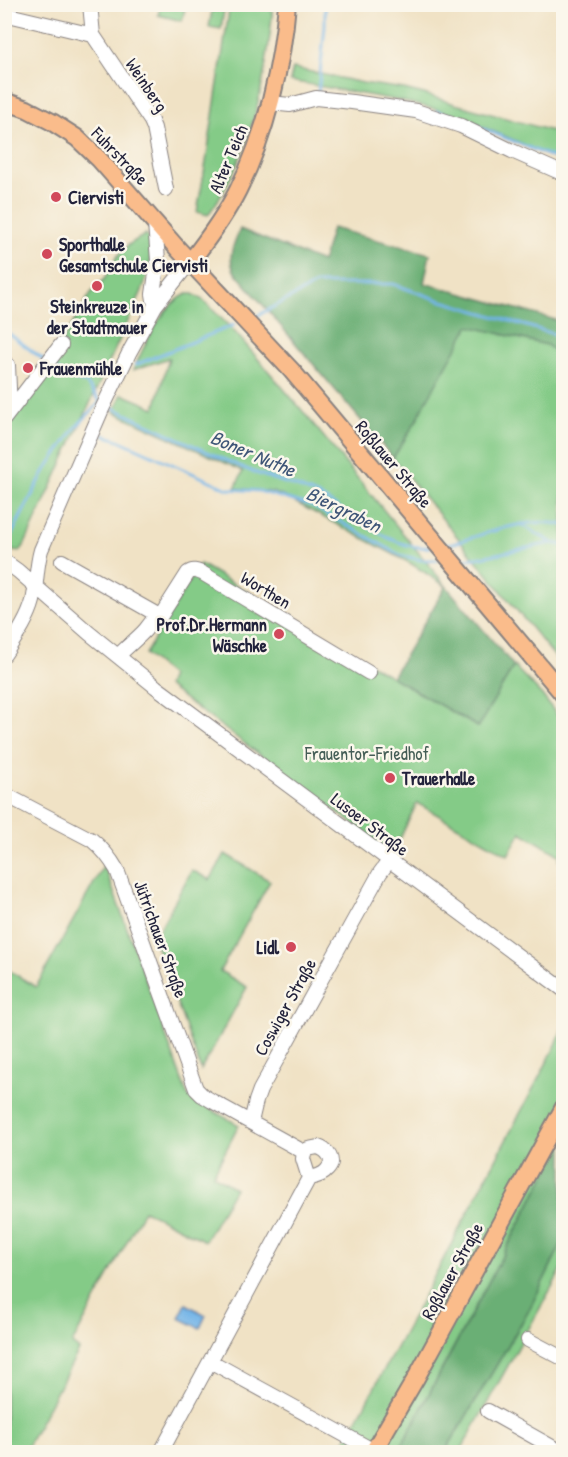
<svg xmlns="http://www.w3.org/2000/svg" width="568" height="1457" font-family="'Patrick Hand',sans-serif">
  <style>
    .green { fill: #84cb87; stroke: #537661; stroke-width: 1.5 }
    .forest { fill: #6baf74; stroke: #466858; stroke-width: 1.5 }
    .water { fill: #72b4e7; stroke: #4a6b91; stroke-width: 1.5 }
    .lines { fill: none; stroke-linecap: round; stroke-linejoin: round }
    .stream { stroke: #72b4e7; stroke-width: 3 }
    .minor-casing { stroke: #898280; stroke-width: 16 }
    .major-casing { stroke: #898280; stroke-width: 20 }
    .minor { stroke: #fff; stroke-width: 14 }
    .major { stroke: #fabc8b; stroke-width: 16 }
    .poi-dot { fill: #d1495b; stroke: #fbf7ec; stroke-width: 2 }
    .labels { text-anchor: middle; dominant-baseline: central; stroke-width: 5; stroke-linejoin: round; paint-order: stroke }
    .street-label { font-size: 18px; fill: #22223b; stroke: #fbf7ec }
    .poi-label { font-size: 18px; font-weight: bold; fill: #22223b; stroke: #fbf7ec; text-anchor: start }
    .park-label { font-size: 18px; fill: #445d56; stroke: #fbf7ec }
    .water-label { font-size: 20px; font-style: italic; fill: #3e5577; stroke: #fbf7ec }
  </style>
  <rect width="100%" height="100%" fill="#fbf7ec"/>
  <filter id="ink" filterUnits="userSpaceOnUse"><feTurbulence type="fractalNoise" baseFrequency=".0167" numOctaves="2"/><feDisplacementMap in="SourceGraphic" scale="12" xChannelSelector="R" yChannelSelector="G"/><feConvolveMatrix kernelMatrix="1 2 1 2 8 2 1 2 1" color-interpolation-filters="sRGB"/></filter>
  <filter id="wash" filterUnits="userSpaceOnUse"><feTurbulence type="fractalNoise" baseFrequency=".008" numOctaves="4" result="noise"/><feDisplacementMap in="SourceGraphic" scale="24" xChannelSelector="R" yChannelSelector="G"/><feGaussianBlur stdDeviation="1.35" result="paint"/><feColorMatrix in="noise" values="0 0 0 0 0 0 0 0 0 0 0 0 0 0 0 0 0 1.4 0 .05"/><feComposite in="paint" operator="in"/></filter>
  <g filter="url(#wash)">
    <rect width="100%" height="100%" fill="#f0e2c5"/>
    <path class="green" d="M230,4L273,5C267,78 252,155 208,215L197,212L206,162Z
      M161,5H169L185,9L182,21L158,15Z
      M213,5H225L221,29L209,27Z
      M293,68L363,83L404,89L424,94L455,104L563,134V163L516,141L464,119L439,110L401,101L290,81Z
      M146,234C155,253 149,274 141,293L24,546C19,554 11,552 5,547V431L45,371L91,293L105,278L116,258L128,245Z
      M187,294H193L203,300L234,331L301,409L446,586L410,563L285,497L272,492L235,488L243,471L114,412L122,394L155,408L169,358L133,370C145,346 161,305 187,294Z
      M469,326L547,345L555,352L563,357V667L393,458L418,418L422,409Z
      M200,564L477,727L514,666L542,695L563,723V863L559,860L561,856L521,832L508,855L417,803L393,853L167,686L171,676L145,654Z
      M225,854L270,881L220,971L247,987L201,1070L154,939L192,870L210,880Z
      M104,865L187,1094L193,1100L239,1125L213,1175L235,1188L205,1241L144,1210L72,1344L79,1350L24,1452H5V968L36,987Z
      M563,1026V1142L400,1448L406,1452H339L414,1315L556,1045Z
      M563,1241V1267L460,1452H445L528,1312Z"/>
    <path class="forest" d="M332,228L430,254L424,283L563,322V357L555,352L547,345L469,326L422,409L418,418L393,458L234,271C227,256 234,244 240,229L322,262Z
      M446,586L514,666L478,727L392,677Z
      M563,1142V1241L528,1312L445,1452H406L400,1449Z"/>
    <path class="water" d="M186,1304L206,1315L200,1328L179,1318Z"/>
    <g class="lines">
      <path class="stream" d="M318,93L325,26V4
        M437,111L459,119
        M474,125L564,162
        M257,316L316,284H393L439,300L564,337
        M4,330L44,360
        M135,365L234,325
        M52,366L65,376L86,383L100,401
        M109,406C154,427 200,449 246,469C270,479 296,485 319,496C350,512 394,552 430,547
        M103,435L116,439L228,489L259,491L312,506L400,555L421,560H437
        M520,524L551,542
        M446,544L454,543C490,533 526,516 564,525
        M4,549L44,472L76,427L99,403
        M463,559L476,558L552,543L564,545"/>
    </g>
  </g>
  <g filter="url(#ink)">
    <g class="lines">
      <defs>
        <path id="minor" d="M90,4L93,35L151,121L154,128L166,189
          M4,14L93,35
          M270,103L290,105L316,98L352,102L416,111L461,126L512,151L564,174
          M155,306L153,294L158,260L155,224
          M4,365H8L10,410
          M4,419L61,345
          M4,561L18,571L89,633L156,687L564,990
          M62,561L156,614
          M4,655C15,638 28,620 33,601C37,584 36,567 41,550L102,409L130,351L155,306L190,262
          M118,656C132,641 147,633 156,614L160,617L188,573C193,569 197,571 202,573L369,673
          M4,794L92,840C103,849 110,858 117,870L196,1089L202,1095L212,1101L304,1152
          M251,1122L256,1101L260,1090L380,873L389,861
          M318,1147C328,1150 336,1161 327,1170C323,1175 315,1177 309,1178L303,1159L304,1152L308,1149Z
          M528,1340L564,1359
          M210,1361L374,1451
          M488,1411L561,1452
          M161,1452L309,1178"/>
        <path id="major" d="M4,101L27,109L52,122L77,138L99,159L178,249L292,371L527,651L564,695
          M190,262C208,239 225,216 238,190C266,135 282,66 287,4
          M373,1452L416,1378L564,1107"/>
      </defs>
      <use href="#minor" class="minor-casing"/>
      <use href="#major" class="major-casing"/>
      <use href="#minor" class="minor"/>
      <use href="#major" class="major"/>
    </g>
  </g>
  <g class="poi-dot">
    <circle cx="56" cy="197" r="6"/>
    <circle cx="47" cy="254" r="6"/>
    <circle cx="97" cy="286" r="6"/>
    <circle cx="28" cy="368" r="6"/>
    <circle cx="279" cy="634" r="6"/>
    <circle cx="390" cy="778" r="6"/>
    <circle cx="291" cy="947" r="6"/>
  </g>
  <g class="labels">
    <g class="street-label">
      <text transform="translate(147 85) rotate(56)">Weinberg</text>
      <text transform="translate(120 156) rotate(46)">Fuhrstraße</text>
      <text transform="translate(228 159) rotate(-67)">Alter Teich</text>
      <text transform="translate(394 464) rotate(50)">Roßlauer Straße</text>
      <text transform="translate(266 590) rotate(31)">Worthen</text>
      <text transform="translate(370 824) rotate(37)">Lusoer Straße</text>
      <text transform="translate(161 939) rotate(70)">Jütrichauer Straße</text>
      <text transform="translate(285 1007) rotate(-61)">Coswiger Straße</text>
      <text transform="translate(452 1271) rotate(-61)">Roßlauer Straße</text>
    </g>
    <g class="poi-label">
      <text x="68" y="197">Ciervisti</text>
      <text x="59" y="244">Sporthalle<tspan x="59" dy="21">Gesamtschule Ciervisti</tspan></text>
      <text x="97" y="306" text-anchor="middle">Steinkreuze in<tspan x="97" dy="21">der Stadtmauer</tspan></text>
      <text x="40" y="368">Frauenmühle</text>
      <text x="267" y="624" text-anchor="end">Prof.Dr.Hermann<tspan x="267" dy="21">Wäschke</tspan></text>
      <text x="402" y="778">Trauerhalle</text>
      <text x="279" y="947" text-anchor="end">Lidl</text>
    </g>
    <g class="park-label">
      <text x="367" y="753">Frauentor-Friedhof</text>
    </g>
    <g class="water-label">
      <text transform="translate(253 453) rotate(23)">Boner Nuthe</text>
      <text transform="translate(344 509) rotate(26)">Biergraben</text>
    </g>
  </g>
  <rect width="568" height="1457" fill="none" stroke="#fbf7ec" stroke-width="24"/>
</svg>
